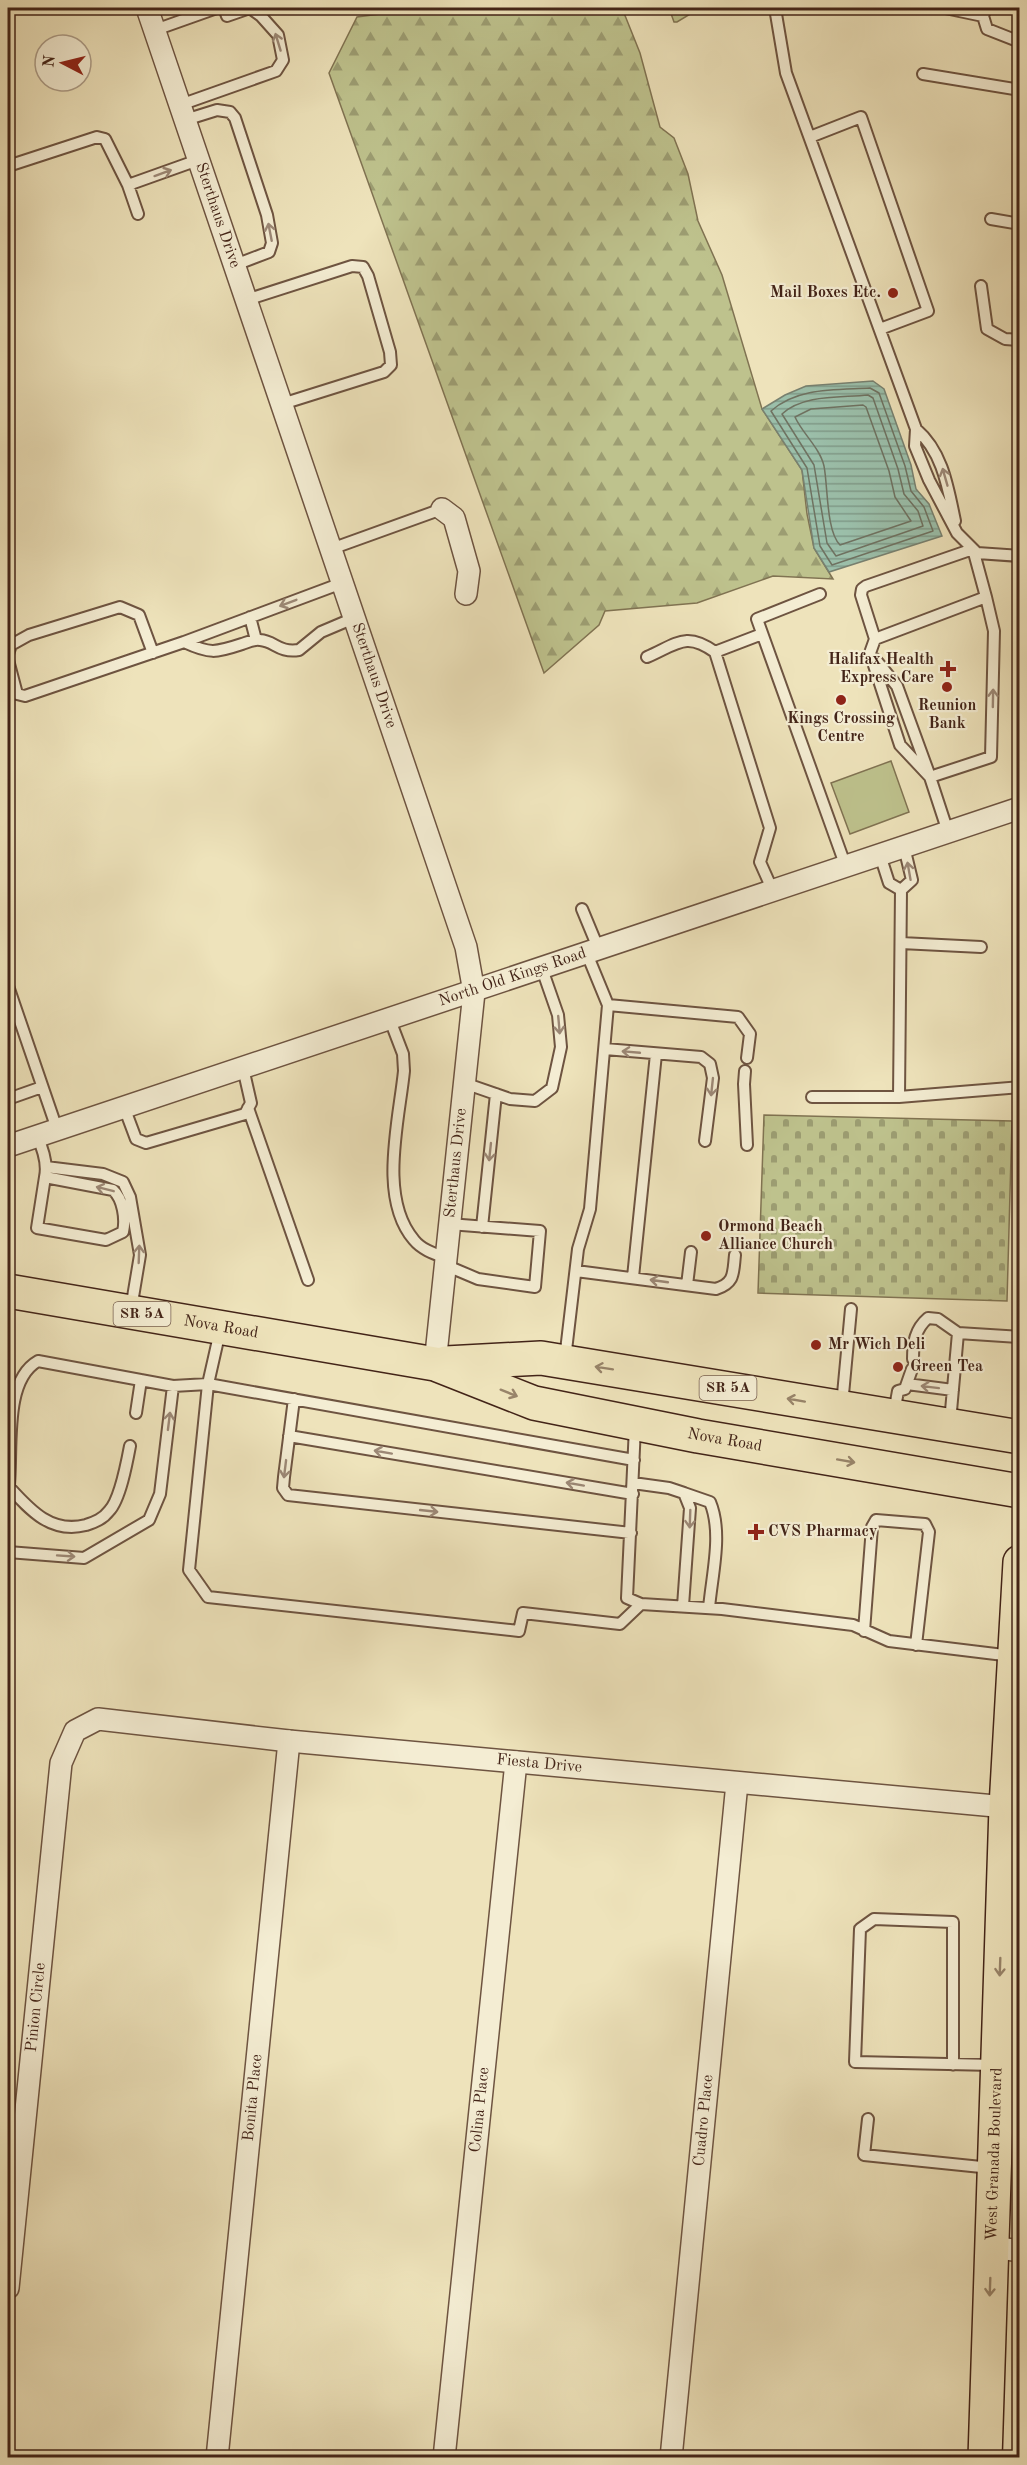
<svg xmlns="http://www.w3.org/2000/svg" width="1027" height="2465" font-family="'Old Standard TT',serif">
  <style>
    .forest { fill: url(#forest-firs); stroke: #807352; stroke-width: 1.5 }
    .cemetery { fill: url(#cemetery-stones); stroke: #807352; stroke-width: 1.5 }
    .park { fill: #bec28d; stroke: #807352; stroke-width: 1.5 }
    .water { fill: url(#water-rules); stroke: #788170; stroke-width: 1.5 }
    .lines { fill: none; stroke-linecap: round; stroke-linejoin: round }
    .shore { stroke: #6f7261; stroke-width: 1.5 }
    .lane-casing { stroke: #6e5441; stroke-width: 14 }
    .street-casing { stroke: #6e5441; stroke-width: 24 }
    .primary-casing { stroke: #432418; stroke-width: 36 }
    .lane { stroke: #f4edd3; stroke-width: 10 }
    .street { stroke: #f4edd3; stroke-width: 21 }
    .primary { stroke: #eee3bb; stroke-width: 33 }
    .oneway { stroke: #9c8876 }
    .oneway2 { stroke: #98846a }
    .poi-dot { fill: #8f2418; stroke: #f4edd3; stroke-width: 2 }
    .labels { text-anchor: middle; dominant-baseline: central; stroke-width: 4.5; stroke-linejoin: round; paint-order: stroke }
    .shield { fill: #f4edd3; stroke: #786050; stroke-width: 1.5 }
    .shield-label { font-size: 15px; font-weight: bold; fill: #432418 }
    .street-label { font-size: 16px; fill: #432418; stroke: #f4edd3 }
    .poi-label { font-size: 16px; font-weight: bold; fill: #432418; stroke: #f4edd3; text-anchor: start }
  </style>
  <defs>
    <pattern id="forest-firs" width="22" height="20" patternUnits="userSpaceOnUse" patternTransform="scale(1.5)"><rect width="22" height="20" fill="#bec28d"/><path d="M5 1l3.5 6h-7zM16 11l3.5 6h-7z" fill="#9c9d72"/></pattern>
    <pattern id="cemetery-stones" width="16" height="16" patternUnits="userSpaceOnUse" patternTransform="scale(1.5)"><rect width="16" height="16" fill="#bec28d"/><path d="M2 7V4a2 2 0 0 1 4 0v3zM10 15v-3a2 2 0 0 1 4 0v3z" fill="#9c9d72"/></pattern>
    <pattern id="water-rules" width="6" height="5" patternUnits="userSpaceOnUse" patternTransform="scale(1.5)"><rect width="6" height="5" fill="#9bbfaa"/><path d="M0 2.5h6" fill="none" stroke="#809b89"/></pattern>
  </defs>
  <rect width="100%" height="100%" fill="#eee3bb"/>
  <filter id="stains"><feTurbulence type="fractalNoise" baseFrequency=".00333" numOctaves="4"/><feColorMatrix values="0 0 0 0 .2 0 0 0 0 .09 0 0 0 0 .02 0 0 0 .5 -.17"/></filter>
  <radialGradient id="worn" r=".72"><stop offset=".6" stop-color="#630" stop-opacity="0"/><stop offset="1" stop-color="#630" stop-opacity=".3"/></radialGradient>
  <path class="forest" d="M471,8H622L640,53L660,127L674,138L688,174L698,221L722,275L762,409L802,470L807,514L814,548L833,579L773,576L697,603L605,611L599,625L544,673L329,73L357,17L411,10H461Z"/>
  <path class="cemetery" d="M764,1115L1012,1121L1007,1301L758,1293Z"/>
  <path class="park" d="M669,8H694L692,13L677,22H674Z
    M891,761L909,812L850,834L831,783Z"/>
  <path class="water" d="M873,381L884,389L911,465L916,489L929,504L942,536L829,572L814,548L802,470L762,409L785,395L806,386Z"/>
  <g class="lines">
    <path class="shore" d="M870,388L879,393L905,466L911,491L924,507L933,531L832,565L820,546L807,468L771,411C797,387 837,390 870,388Z
      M868,395L873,398L898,469L904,494L918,511L923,526L836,556L827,543L814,465L782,414C804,394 841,398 868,395Z
      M863,405L866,407L889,471L895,497L911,521L840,545C826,531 828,486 824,466C820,448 802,433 795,417L811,409Z"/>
    <defs>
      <path id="lane" d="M775,8L786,73L916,429L915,446L929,480L957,533L977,553L1020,556
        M945,8L983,16
        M986,8L983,16L987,29L1020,42
        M155,30L217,8
        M923,74L1020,90
        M180,105L276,71L283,60L278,35L261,16L250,8L227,16L224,8
        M185,120L217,110L230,112L235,118L267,215L272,243L269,252L235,265
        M810,137L861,117L928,311L880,329
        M8,166L97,137L105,139L128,185L138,214
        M128,185L198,160
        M991,219L1020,224
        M981,286L987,329L1005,339L1020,340
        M246,300L352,266L363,267L368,276L390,352L391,365L384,372L282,404
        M916,429C943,452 948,488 955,521
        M331,549L442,509
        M342,583L184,642C210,654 215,653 242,644C248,642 254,639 260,640C275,641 278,653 299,650L321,632L354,618
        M820,594L757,619L846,867
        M250,617L256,640
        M875,639L870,653L900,745L930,777
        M715,652L762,634
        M8,654L11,645L29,635L120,607L139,615L153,653
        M647,657C677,644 686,631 715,652L770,828L760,862L773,891
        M875,659L897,686L928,771
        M8,660L17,694L25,696L184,642
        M948,832L930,777L991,757L994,631L986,597L875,639L861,595L862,589L866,586L973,549L986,597
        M904,847L912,880L901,890L899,1097L1020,1087
        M880,855L889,883L901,890
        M582,909L599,950
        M901,943L981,947
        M8,986L57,1129
        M608,1005L738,1017L750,1034L747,1058
        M390,1020L403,1054L404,1071C399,1121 378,1198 414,1240C422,1250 435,1254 446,1258
        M605,1049L701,1057L710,1064L713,1078L705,1141
        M745,1071L744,1084L747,1145
        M464,1083L510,1099L535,1101L552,1088L561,1047L558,1015L542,969
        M812,1097H899
        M8,1099L42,1087
        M124,1107L136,1139L146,1143L245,1114L251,1103L243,1068
        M248,1108L308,1280
        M37,1136C43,1149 48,1163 45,1177L37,1228L106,1240L123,1232C126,1219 123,1199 113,1190L45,1177
        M46,1167L103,1174L123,1182L130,1197L140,1255L131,1309
        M482,1227L496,1094
        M445,1265L478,1279L535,1287L540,1231L449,1224
        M576,1271L716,1289C735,1283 733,1273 735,1255
        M633,1277L656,1054
        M687,1285L691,1252
        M565,1359L578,1249L590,1209L608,1005L587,954
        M913,1359C913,1343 915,1329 928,1318L938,1319L958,1333L1020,1337
        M907,1384L953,1390
        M294,1399L284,1477L283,1488L288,1495L631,1533
        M842,1405L851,1309
        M136,1413L141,1380
        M894,1413L898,1391L905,1389L912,1369
        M950,1422L958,1333
        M635,1427L627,1598L641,1604L722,1609L853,1625L889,1641L1012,1656
        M289,1436L633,1494
        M634,1460L208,1384L189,1570L208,1597L519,1631L523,1613L620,1624L641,1604
        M633,1483L669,1488L684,1493L690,1508L683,1606
        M9,1487C30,1510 51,1534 86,1525C95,1522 103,1519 109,1511C120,1500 127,1462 130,1446
        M684,1493L710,1502C723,1533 712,1574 709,1608
        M8,1494C14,1457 1,1382 38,1361L173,1386L208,1384L220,1331
        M8,1552L84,1558L149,1520L160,1494L173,1386
        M864,1631L872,1527L876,1520L925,1524L929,1532L916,1645
        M953,2065V1922L874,1919L860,1929L855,2062L994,2065
        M868,2119L864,2155L991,2168"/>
      <g id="street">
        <path id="s1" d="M147,8L466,947L474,992L435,1364"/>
        <path d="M442,509L454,518L469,571L466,594"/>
        <path id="s2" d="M8,1146L1020,808"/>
        <path d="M991,2247L1020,2251"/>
        <path id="s3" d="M8,2288L61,1763L75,1731L98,1719L289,1741L1006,1807"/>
        <path id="s4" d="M217,2458L289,1741"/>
        <path id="s5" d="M444,2458L516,1762"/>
        <path id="s6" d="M671,2458L737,1783"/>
      </g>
      <g id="primary">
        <path id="s7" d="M8,1291L435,1364L534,1403L698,1436L1020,1491"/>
        <path d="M446,1363L541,1358L1020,1437"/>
        <path id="s8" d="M985,2458L1006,1807L1020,1562"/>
      </g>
    </defs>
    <use href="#lane" class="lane-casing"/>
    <use href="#street" class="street-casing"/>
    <use href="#primary" class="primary-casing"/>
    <use href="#lane" class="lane"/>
    <use href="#street" class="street"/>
    <use href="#primary" class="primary"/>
  </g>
  <defs><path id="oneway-shaft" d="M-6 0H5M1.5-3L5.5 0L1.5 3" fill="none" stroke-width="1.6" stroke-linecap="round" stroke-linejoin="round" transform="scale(1.5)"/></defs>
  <g class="oneway">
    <use href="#oneway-shaft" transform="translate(278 42) rotate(-107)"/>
    <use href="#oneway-shaft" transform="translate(163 173) rotate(-20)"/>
    <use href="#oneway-shaft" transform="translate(270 232) rotate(-101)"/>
    <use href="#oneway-shaft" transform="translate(945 477) rotate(-106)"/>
    <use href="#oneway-shaft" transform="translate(288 603) rotate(159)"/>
    <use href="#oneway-shaft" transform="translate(993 698) rotate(-89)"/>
    <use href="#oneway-shaft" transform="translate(909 871) rotate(-100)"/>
    <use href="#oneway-shaft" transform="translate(559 1025) rotate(85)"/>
    <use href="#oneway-shaft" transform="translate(631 1052) rotate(-175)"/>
    <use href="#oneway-shaft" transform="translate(712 1087) rotate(96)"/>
    <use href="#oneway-shaft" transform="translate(490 1152) rotate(96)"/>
    <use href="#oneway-shaft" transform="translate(105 1189) rotate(-166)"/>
    <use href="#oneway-shaft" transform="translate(139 1254) rotate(-88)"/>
    <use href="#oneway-shaft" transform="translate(659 1281) rotate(-172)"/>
    <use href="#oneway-shaft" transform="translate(930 1387) rotate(-173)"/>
    <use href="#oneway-shaft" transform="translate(169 1421) rotate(-83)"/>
    <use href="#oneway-shaft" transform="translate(383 1452) rotate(-170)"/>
    <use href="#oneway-shaft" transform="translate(285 1469) rotate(97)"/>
    <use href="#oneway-shaft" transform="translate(575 1484) rotate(-170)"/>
    <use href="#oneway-shaft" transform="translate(429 1511) rotate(6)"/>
    <use href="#oneway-shaft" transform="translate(690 1519) rotate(92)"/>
    <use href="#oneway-shaft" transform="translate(66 1556) rotate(4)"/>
  </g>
  <g class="oneway2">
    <use href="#oneway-shaft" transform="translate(604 1368) rotate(-171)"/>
    <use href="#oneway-shaft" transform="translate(509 1393) rotate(22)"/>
    <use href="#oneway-shaft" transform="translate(796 1400) rotate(-170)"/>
    <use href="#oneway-shaft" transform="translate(846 1461) rotate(10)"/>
    <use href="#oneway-shaft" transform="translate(1000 1967) rotate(92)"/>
    <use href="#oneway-shaft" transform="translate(990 2287) rotate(92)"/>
  </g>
  <g class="poi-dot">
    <circle cx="893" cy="293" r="6"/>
    <path d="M945 660h6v6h6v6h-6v6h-6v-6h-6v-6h6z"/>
    <circle cx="947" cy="687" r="6"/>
    <circle cx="841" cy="700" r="6"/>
    <circle cx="706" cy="1236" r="6"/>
    <circle cx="816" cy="1345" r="6"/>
    <circle cx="898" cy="1367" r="6"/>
    <path d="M753 1523h6v6h6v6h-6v6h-6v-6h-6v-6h6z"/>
  </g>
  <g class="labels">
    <g class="shield">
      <rect x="113.5" y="1302" width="57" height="24" rx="4.5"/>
      <rect x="699.5" y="1376" width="57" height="24" rx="4.5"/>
    </g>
    <g class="shield-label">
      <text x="142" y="1314">SR 5A</text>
      <text x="728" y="1388">SR 5A</text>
    </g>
    <g class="street-label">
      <text stroke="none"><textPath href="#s1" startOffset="219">Sterthaus Drive</textPath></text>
      <text stroke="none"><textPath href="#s1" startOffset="705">Sterthaus Drive</textPath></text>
      <text stroke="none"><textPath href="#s2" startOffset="532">North Old Kings Road</textPath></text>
      <text transform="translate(456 1163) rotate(-84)">Sterthaus Drive</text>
      <text stroke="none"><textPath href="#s7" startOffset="216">Nova Road</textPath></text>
      <text stroke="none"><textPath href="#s7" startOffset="734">Nova Road</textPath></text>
      <text stroke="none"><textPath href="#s3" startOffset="1032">Fiesta Drive</textPath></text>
      <text stroke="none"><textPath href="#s3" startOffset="282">Pinion Circle</textPath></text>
      <text stroke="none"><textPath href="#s4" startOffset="362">Bonita Place</textPath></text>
      <text stroke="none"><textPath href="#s5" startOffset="350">Colina Place</textPath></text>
      <text stroke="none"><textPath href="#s6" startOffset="339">Cuadro Place</textPath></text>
      <text stroke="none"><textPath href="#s8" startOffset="304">West Granada Boulevard</textPath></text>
    </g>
    <g class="poi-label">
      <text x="881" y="293" text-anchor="end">Mail Boxes Etc.</text>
      <text x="934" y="660" text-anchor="end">Halifax Health<tspan x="934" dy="18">Express Care</tspan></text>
      <text x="947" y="706" text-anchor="middle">Reunion<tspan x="947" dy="18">Bank</tspan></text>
      <text x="841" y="719" text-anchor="middle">Kings Crossing<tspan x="841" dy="18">Centre</tspan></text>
      <text x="718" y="1227">Ormond Beach<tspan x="718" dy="18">Alliance Church</tspan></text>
      <text x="828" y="1345">Mr Wich Deli</text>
      <text x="910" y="1367">Green Tea</text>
      <text x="768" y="1532">CVS Pharmacy</text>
    </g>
  </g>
  <rect width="1027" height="2465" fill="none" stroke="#eee3bb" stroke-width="30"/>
  <rect x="9" y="9" width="1009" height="2447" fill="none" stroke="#432418" stroke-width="3"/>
  <rect x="15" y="15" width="997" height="2435" fill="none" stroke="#432418" stroke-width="1.5"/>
  <g transform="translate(63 63) rotate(277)"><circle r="28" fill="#f4edd3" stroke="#ad9d88" stroke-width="1.5"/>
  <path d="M0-4.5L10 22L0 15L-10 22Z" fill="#8f2418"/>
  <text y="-9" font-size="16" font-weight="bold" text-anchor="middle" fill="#432418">N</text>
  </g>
  <rect width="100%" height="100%" filter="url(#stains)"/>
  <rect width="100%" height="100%" fill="url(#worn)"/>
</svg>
